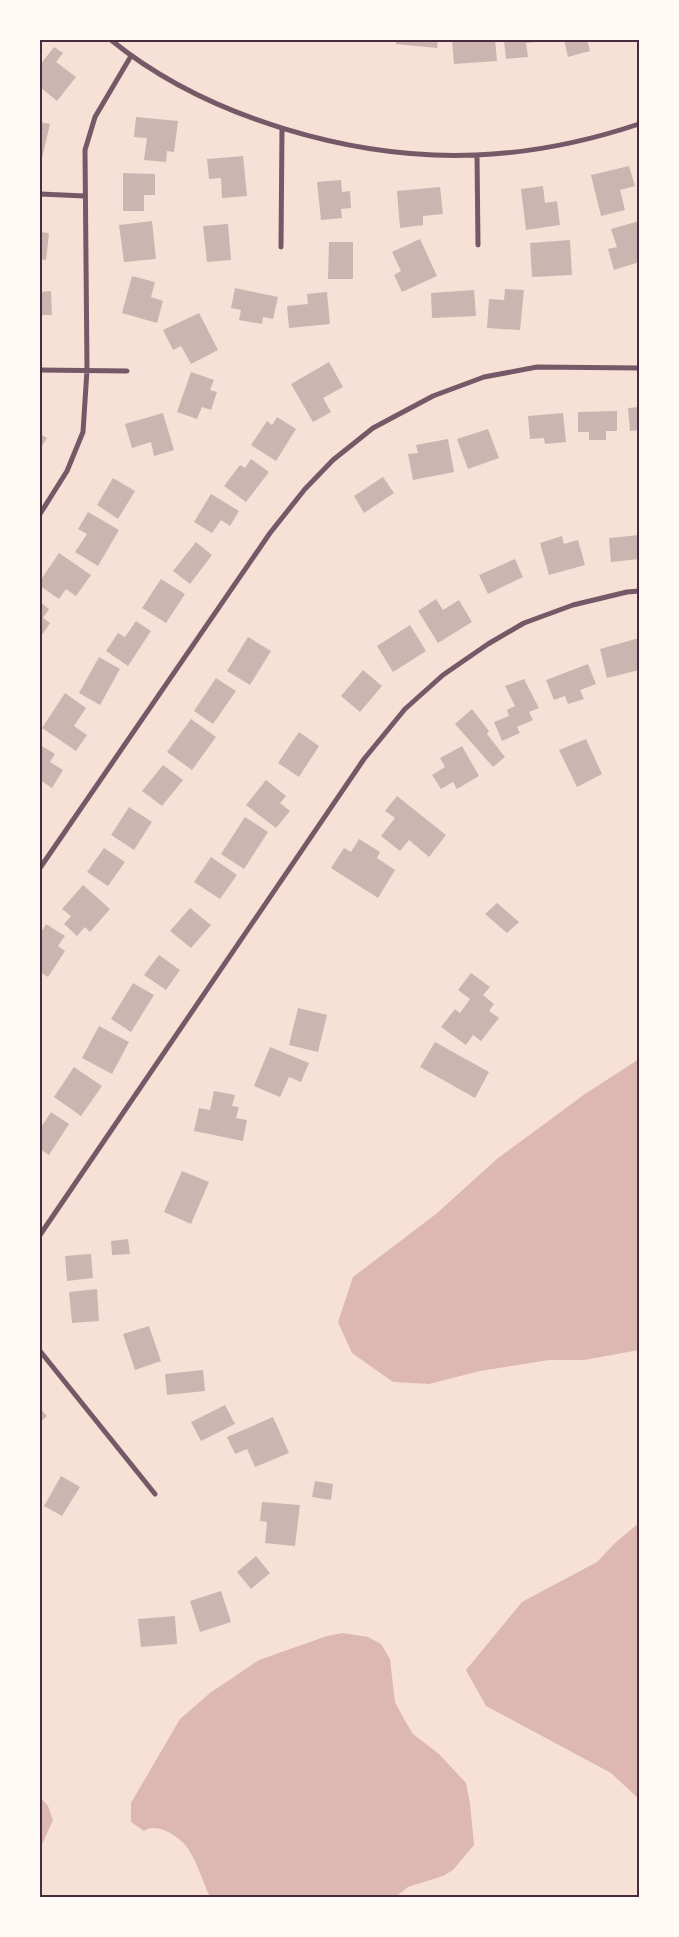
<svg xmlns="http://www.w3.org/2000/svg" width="679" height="1937" font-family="'Space Grotesk',sans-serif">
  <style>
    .water { fill: #dcb8b0 }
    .building { fill: #ccb4b1 }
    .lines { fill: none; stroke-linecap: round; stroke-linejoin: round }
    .minor { stroke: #755966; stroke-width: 5 }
    .neatline { fill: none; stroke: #4a2c40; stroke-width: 2 }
  </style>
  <rect width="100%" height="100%" fill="#f7e1d7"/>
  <path class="water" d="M639,1059V1350L584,1360H549L480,1371L429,1384L393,1382L352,1353L338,1322L353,1277L436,1214L498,1158L585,1094Z
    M639,1523V1799L611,1773L486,1706L466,1670L522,1602L597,1562L615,1543Z
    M343,1633L368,1637L381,1644L390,1659L395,1702L404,1719L413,1734L439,1754L466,1783L470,1803L474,1845L453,1870L443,1876L408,1887L395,1897H210C203,1882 198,1865 189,1850C182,1838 157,1821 144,1831L131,1822V1803L180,1719L210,1693L259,1660L327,1636Z
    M40,1797L48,1806L53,1820L40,1849Z"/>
  <path class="building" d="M396,40H438L437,48L396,44Z
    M452,40H495L497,61L454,64Z
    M504,40H547V41L526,43L528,57L506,59Z
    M564,40H587L590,51L568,57Z
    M54,47L63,53L56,62L76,77L57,101L40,87V65Z
    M136,117L178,121L174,152L167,151L166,162L144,160L147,138L134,137Z
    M40,122L50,124L42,158H40Z
    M243,156L247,196L222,198L221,178L209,179L207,159Z
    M629,166L635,186L620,190L625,210L601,216L591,175Z
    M123,173L155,174V195H144V211H123Z
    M341,180L342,192L350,191L351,208L341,209L342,218L321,220L317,182Z
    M543,186L545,203L557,201L560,225L526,230L521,189Z
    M440,187L443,214L423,216V225L400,228L397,191Z
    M152,221L156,259L124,262L119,225Z
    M639,221V262L614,270L608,249L617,247L611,229Z
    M228,224L231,260L207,262L203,226Z
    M40,232L49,233L46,260L40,259Z
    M420,239L437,276L402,292L394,275L401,271L392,252Z
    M570,240L572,275L532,277L530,243Z
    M329,242H353V279H328Z
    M132,276L155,282L151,297L163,301L157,323L122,313Z
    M235,288L278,297L273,319L263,317L262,324L239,320L241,310L231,308Z
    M505,289L524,290L520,330L487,328L489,299L504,300Z
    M474,290L476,316L432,318L431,293Z
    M51,291L52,315H40V292Z
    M327,292L330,324L289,328L287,306L308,304L307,294Z
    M199,313L218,350L191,364L181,346L173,350L163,330Z
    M329,362L343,387L323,398L331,412L313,422L291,384Z
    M191,372L214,380L210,390L217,392L211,410L202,407L197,419L177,412Z
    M639,407V430L630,431L628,408Z
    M617,411V431H606V440H589V432H578V412Z
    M163,413L174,450L154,456L151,442L132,448L125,424Z
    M563,413L566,442L545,444L544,438L530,439L528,416Z
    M277,417L296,429L276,461L251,445L267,421L272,425Z
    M488,429L499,458L468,469L457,439Z
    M40,434L47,438L40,449Z
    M448,439L454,472L413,480L408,454L418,453L416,445Z
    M251,459L269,472L246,502L224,486L240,465L245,468Z
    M383,477L394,493L364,513L354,496Z
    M113,478L135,491L118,519L97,505Z
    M211,494L239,511L230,526L221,520L212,533L194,522Z
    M88,512L119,530L98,566L75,552L87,534L78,529Z
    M639,535V559L611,562L609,538Z
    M562,536L564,544L578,540L585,565L549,575L540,543Z
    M196,542L212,555L190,584L173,571Z
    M59,553L91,575L76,596L66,589L59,599L40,586V581Z
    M515,559L523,577L488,594L479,575Z
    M161,579L185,594L166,623L142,608Z
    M436,599L443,610L459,600L472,622L438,643L418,611Z
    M40,602L49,609L43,618L50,623L40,638Z
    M136,621L151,631L128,666L106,651L118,633L125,637Z
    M410,625L426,651L393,672L377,646Z
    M248,637L271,651L250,685L227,671Z
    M639,638V670L607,678L600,649Z
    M99,657L120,669L100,705L79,693Z
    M588,664L596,684L580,690L584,699L568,704L565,696L554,700L546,680Z
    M363,670L382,686L360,712L341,696Z
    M216,678L236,691L213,724L194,711Z
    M524,679L539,708L529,712L533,720L517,727L520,733L502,741L494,722L509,716L507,710L515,706L505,686Z
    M65,693L86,708L74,726L87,735L76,751L42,728Z
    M472,709L489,731L487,734L505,757L493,767L455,724Z
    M191,719L216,737L192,770L167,752Z
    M299,732L319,746L299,777L278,763Z
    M586,739L602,774L577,787L559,750Z
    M40,745L55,754L50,762L63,770L52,788L40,780Z
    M462,746L479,776L457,789L453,782L441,789L432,775L445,767L440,758Z
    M163,765L183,780L162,806L142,791Z
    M266,780L286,796L280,803L290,811L276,828L246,805Z
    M397,796L446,835L429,857L409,840L400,851L381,836L395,818L385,811Z
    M129,807L152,822L134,850L111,835Z
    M245,817L268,832L244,869L221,854Z
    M359,839L380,852L377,858L395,870L378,898L331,868L344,848L351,852Z
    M104,848L125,862L108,886L87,872Z
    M211,857L237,875L220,899L194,882Z
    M83,885L110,909L90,932L85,927L77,936L64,924L71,916L62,909Z
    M497,903L519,922L507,933L485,914Z
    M190,908L211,925L191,948L170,931Z
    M46,924L65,936L58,946L65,951L48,977L40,972V934Z
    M159,955L180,970L166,990L144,975Z
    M471,973L490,987L483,995L494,1004L489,1011L499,1018L481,1041L473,1035L466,1045L441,1027L455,1009L460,1013L470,999L458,990Z
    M133,983L154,995L131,1032L111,1019Z
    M298,1008L327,1015L318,1052L289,1045Z
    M99,1026L129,1042L112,1074L82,1058Z
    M435,1042L489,1072L475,1098L420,1067Z
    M270,1047L309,1063L301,1082L289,1077L280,1097L254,1086Z
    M74,1067L102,1086L81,1116L54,1097Z
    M214,1091L235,1095L232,1106L239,1107L236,1118L247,1120L243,1141L194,1131L199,1108L210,1110Z
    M51,1112L69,1124L49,1155L40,1149V1129Z
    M182,1171L209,1182L191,1224L164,1212Z
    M128,1239L130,1254L112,1255L111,1241Z
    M91,1254L93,1278L67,1281L65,1256Z
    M97,1289L99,1321L72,1323L69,1292Z
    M149,1326L161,1361L135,1370L123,1334Z
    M203,1370L205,1391L167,1395L165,1374Z
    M225,1405L235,1424L201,1441L191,1422Z
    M40,1408L47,1416L40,1422Z
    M273,1417L289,1453L255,1467L247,1449L235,1454L227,1437Z
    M61,1476L80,1487L62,1516L44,1506Z
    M315,1481L333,1484L331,1500L312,1497Z
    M262,1502L300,1505L295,1546L265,1543L267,1522L260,1521Z
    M256,1556L270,1573L251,1589L237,1572Z
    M221,1591L231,1622L200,1632L190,1601Z
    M175,1616L177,1644L141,1647L138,1619Z"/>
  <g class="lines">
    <path class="minor" d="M111,40C207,118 354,160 476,155C530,153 588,141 639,124
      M477,155L478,245
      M40,194L85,196
      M281,247L282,128
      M40,370L127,371
      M40,514L67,471L83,432L87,370L85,150L95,117L131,56
      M40,868L270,533L305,489L333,460L373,428L433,396L484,377L537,367L639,368
      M40,1235L364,759L405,709L443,675L488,644L524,623L573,605L627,592L639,591
      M40,1351L155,1494"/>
  </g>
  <rect width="679" height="1937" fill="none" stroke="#fffaf5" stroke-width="82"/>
  <rect x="41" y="41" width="597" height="1855" class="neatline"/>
</svg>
